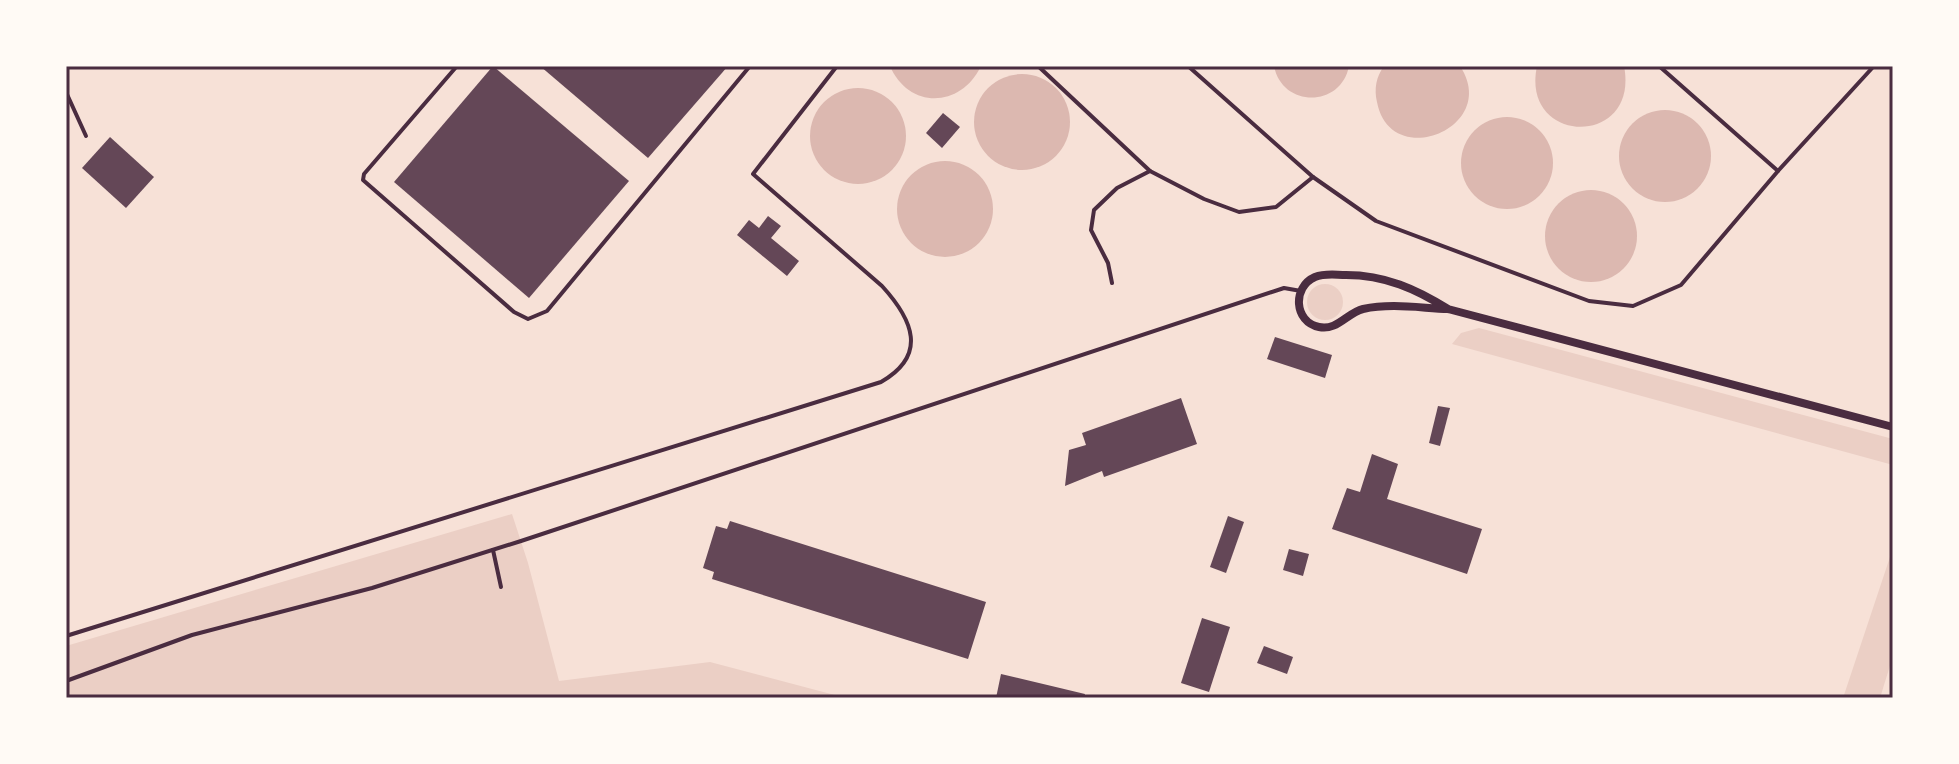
<svg xmlns="http://www.w3.org/2000/svg" width="1959" height="764" viewBox="0 0 1959 764" font-family="'Exo 2',sans-serif">
<style>
.green{fill:#ebcfc5}
.water{fill:#dcb8b0}
.building{fill:#644757}
.lines{fill:none;stroke-linecap:round;stroke-linejoin:round}
.service{stroke:#4a2c40;stroke-width:4}
.minor{stroke:#4a2c40;stroke-width:8}
.neatline{fill:none;stroke:#4a2c40;stroke-width:3}
</style>
<rect width="100%" height="100%" fill="#f7e1d7"/>
<g class="green">
<circle cx="1325" cy="302" r="18"/>
<path d="M 1479,328 L 1893,439 L 1893,465 L 1452,344 L 1461,333 Z"/>
<path d="M 512,514 L 528,563 L 559,681 L 710,662 L 846,698 L 66,698 L 66,646 Z"/>
<path d="M 1893,548 L 1893,656 L 1880,698 L 1843,698 Z"/>
</g>
<g class="water">
<path d="M 890,66 L 981,66 C 961,108 909,110 890,66 Z"/>
<path d="M 1274,66 L 1349,66 C 1341,108 1282,108 1274,66 Z"/>
<path d="M 1384,66 L 1460,66 C 1501,128 1390,172 1377,102 C 1374,89 1376,77 1384,66 Z"/>
<path d="M 1537,66 L 1624,66 C 1640,148 1520,146 1537,66 Z"/>
<circle cx="1022" cy="122" r="48"/>
<circle cx="858" cy="136" r="48"/>
<circle cx="1665" cy="156" r="46"/>
<circle cx="1507" cy="163" r="46"/>
<circle cx="945" cy="209" r="48"/>
<circle cx="1591" cy="236" r="46"/>
</g>
<g class="building">
<path d="M 493,66 L 629,181 L 529,298 L 394,182 Z"/>
<path d="M 540,66 L 728,66 L 648,158 Z"/>
<path d="M 943,113 L 960,127 L 942,148 L 926,133 Z"/>
<path d="M 110,137 L 154,177 L 126,208 L 82,168 Z"/>
<path d="M 768,216 L 781,226 L 771,238 L 799,261 L 787,276 L 737,235 L 749,220 L 759,228 Z"/>
<path d="M 1275,337 L 1332,355 L 1325,378 L 1267,359 Z"/>
<path d="M 1181,398 L 1197,444 L 1104,477 L 1102,471 L 1065,486 L 1069,450 L 1086,445 L 1082,433 Z"/>
<path d="M 1438,406 L 1450,408 L 1440,446 L 1429,443 Z"/>
<path d="M 1372,454 L 1398,464 L 1387,499 L 1482,529 L 1467,574 L 1332,529 L 1347,488 L 1360,492 Z"/>
<path d="M 1228,516 L 1244,522 L 1226,573 L 1210,567 Z"/>
<path d="M 730,521 L 986,602 L 968,659 L 712,579 L 714,572 L 703,568 L 716,526 L 727,529 Z"/>
<path d="M 1289,549 L 1309,554 L 1303,576 L 1283,570 Z"/>
<path d="M 1202,618 L 1230,627 L 1209,692 L 1181,683 Z"/>
<path d="M 1264,646 L 1293,657 L 1287,674 L 1257,663 Z"/>
<path d="M 1001,674 L 1085,694 L 1084,698 L 996,698 Z"/>
</g>
<g class="lines">
<g class="service">
<path d="M 457,66 L 364,174 L 363,180 L 514,312 L 528,319 L 547,311 L 750,66"/>
<path d="M 1038,66 L 1150,171 L 1204,199 L 1239,212 L 1276,207 L 1313,177"/>
<path d="M 1188,66 L 1313,177 L 1376,221 L 1589,301 L 1633,306 L 1681,285 L 1778,171 L 1874,66"/>
<path d="M 1659,66 L 1778,171"/>
<path d="M 66,92 L 86,136"/>
<path d="M 1112,283 L 1108,263 L 1091,230 L 1094,210 L 1117,188 L 1150,171"/>
<path d="M 493,550 L 501,587"/>
<path d="M 66,636 L 881,382 C 928,355 913,320 882,286 L 753,174 L 837,66"/>
<path d="M 66,681 L 192,635 L 372,588 L 521,541 L 1284,288 L 1301,291"/>
</g>
<path class="minor" d="M 1448,309 C 1416,289 1385,275 1346,275 C 1335,275 1325,273 1315,277 C 1292,287 1294,322 1319,327 C 1337,331 1347,313 1363,309 C 1391,303 1420,308 1448,309 L 1893,427"/>
</g>
<rect width="1959" height="764" fill="none" stroke="#fffaf5" stroke-width="136"/>
<rect x="68" y="68" width="1823" height="628" class="neatline"/>
</svg>
